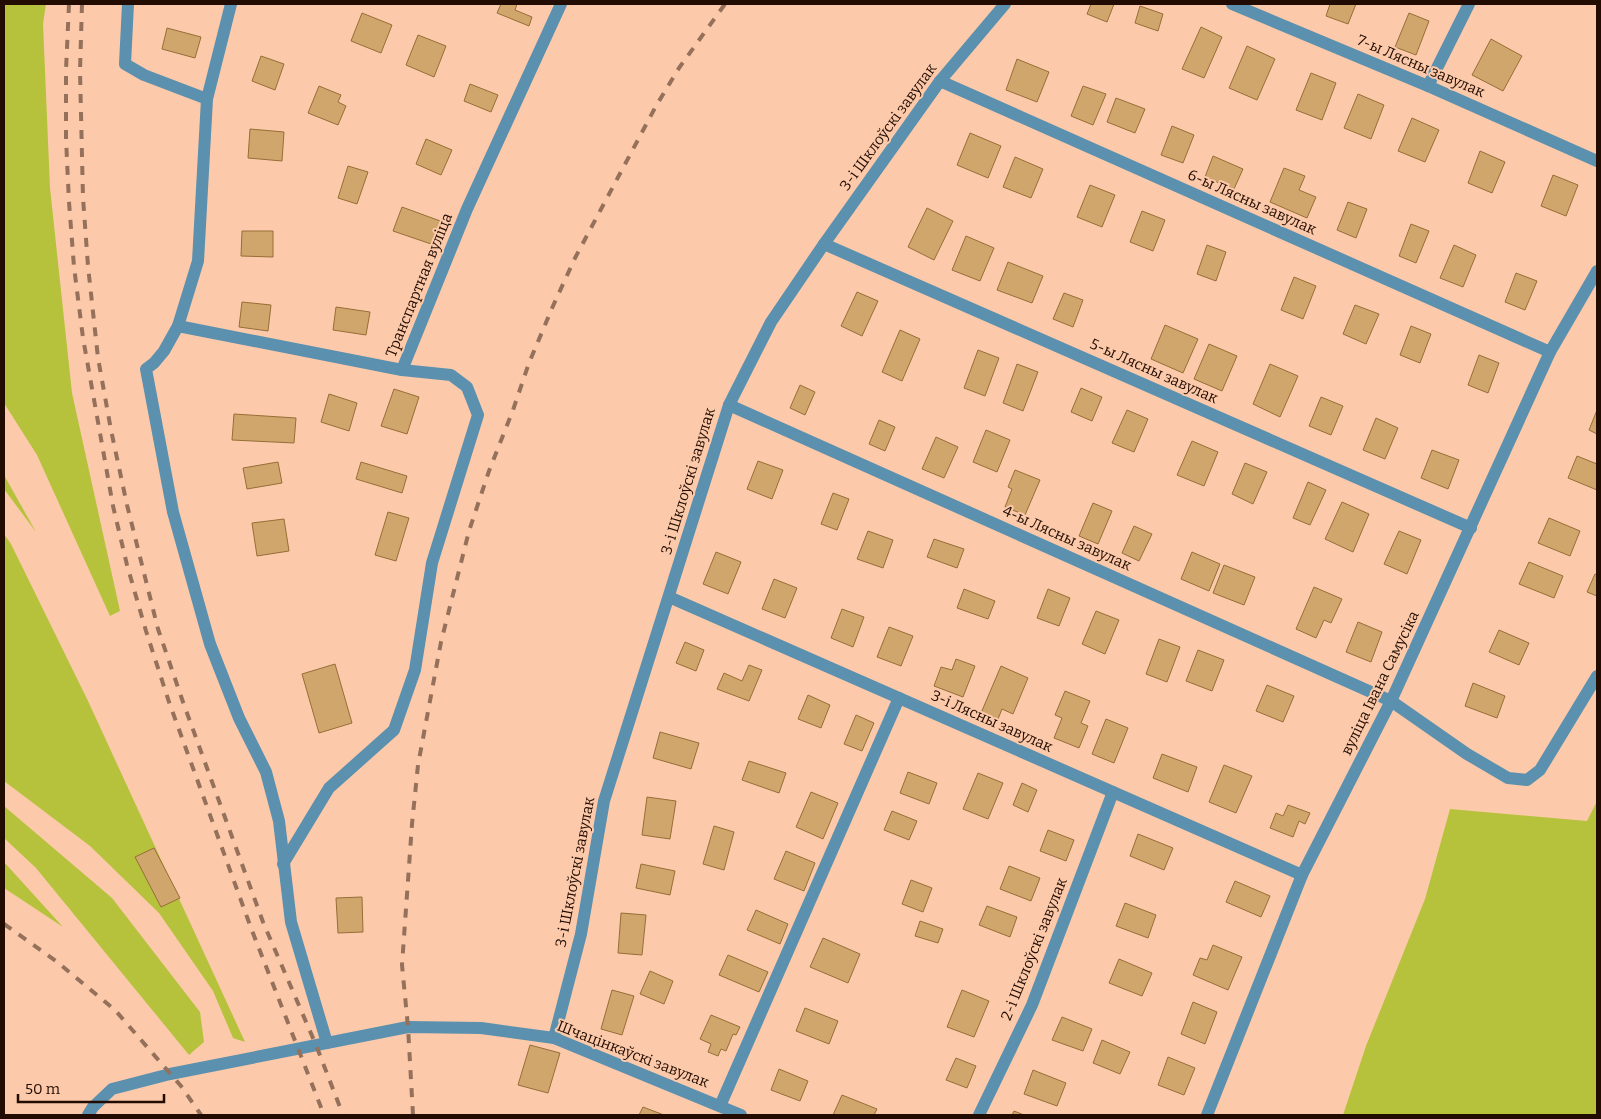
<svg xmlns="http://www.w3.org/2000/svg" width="1601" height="1119" viewBox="0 0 1601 1119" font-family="Bitter,serif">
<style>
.green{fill:#b6c23c}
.building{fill:#d0a66d;stroke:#966e36}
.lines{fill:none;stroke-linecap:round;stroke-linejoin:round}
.street{stroke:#5b90ae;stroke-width:12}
.rail{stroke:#95705a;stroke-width:4;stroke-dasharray:9 9;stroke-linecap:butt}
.labels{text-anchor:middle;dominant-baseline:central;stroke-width:4;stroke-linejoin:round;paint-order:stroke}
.street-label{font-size:15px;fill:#220c01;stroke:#fccaaa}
</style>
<rect width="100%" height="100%" fill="#fccaaa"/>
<g class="green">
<path d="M 4,4 L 46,4 L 43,24 L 50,188 L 72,393 L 120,611 L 110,616 L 37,455 L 4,403 Z"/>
<path d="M 4,475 L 36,532 L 4,489 Z"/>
<path d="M 4,534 L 11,544 L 88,701 L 245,1042 L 233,1038 L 213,991 L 159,913 L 90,846 L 4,781 Z"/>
<path d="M 1597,801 L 1597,1115 L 1343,1115 L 1366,1046 L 1425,899 L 1450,809 L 1587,821 Z"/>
<path d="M 4,806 L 112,898 L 200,1012 L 204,1042 L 189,1055 L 36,868 L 4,838 Z"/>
<path d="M 4,862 L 63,927 L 4,888 Z"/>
</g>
<g class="building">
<path d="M 501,4 L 517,4 L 515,10 L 532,17 L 529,26 L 497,13 Z"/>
<path d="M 1091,4 L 1114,4 L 1107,22 L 1087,14 Z"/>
<path d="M 1330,4 L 1356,4 L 1348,24 L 1326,16 Z"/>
<path d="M 1140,6 L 1163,14 L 1158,31 L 1135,23 Z"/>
<path d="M 362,13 L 392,25 L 381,53 L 351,41 Z"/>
<path d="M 1409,13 L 1429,21 L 1416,55 L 1395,47 Z"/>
<path d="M 1201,27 L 1222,37 L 1204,78 L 1182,69 Z"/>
<path d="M 167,28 L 201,37 L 195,58 L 162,49 Z"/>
<path d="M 418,35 L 446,46 L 434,77 L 406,65 Z"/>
<path d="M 1491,39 L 1522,56 L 1503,91 L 1472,75 Z"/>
<path d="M 1247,46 L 1275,59 L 1257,100 L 1229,88 Z"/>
<path d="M 261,56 L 284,64 L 275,90 L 252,81 Z"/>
<path d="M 1017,59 L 1049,72 L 1037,102 L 1006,90 Z"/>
<path d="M 1311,73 L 1336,83 L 1322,120 L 1296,110 Z"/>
<path d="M 470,84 L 498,95 L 491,112 L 464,101 Z"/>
<path d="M 319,86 L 341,95 L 338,102 L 346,106 L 338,125 L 308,113 Z"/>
<path d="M 1083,86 L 1106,94 L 1093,125 L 1071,116 Z"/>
<path d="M 1358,94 L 1384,105 L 1371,139 L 1344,128 Z"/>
<path d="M 1116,98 L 1145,109 L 1135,133 L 1107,122 Z"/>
<path d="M 1412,118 L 1439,130 L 1425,162 L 1398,151 Z"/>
<path d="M 1172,126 L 1194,135 L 1183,163 L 1161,155 Z"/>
<path d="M 250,129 L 284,132 L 282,161 L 248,158 Z"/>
<path d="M 970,133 L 1001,146 L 988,178 L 957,165 Z"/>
<path d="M 426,139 L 452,150 L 441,175 L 416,164 Z"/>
<path d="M 1480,151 L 1505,162 L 1492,193 L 1468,183 Z"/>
<path d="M 1213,156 L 1243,169 L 1234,189 L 1205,177 Z"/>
<path d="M 1015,157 L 1043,169 L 1031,198 L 1003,187 Z"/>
<path d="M 348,166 L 368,172 L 357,204 L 338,198 Z"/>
<path d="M 1284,168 L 1305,176 L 1299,190 L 1316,197 L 1307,218 L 1270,202 Z"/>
<path d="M 1553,175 L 1578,185 L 1566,216 L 1541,206 Z"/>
<path d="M 1090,185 L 1115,195 L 1102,227 L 1077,217 Z"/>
<path d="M 1348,202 L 1367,209 L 1356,238 L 1337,230 Z"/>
<path d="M 402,207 L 443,222 L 434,245 L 393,231 Z"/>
<path d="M 927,208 L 953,221 L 934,260 L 908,247 Z"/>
<path d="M 1142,211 L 1165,220 L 1153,251 L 1130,242 Z"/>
<path d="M 1411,224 L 1429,231 L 1416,263 L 1399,256 Z"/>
<path d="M 242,231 L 273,231 L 273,257 L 241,256 Z"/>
<path d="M 966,236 L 994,248 L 980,281 L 952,270 Z"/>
<path d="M 1207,245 L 1226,252 L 1216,281 L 1197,274 Z"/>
<path d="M 1454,245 L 1476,255 L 1463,287 L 1440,278 Z"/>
<path d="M 1008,262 L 1043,276 L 1032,303 L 997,290 Z"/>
<path d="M 1516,273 L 1537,281 L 1525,310 L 1505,302 Z"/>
<path d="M 1294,277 L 1316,286 L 1303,319 L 1281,310 Z"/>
<path d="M 857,292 L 878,301 L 862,336 L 841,326 Z"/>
<path d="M 1064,293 L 1083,300 L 1073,327 L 1053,319 Z"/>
<path d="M 242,302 L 271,305 L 268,331 L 239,327 Z"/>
<path d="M 1355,305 L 1379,314 L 1366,344 L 1343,334 Z"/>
<path d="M 336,307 L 370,312 L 366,335 L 333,330 Z"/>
<path d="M 1165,325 L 1198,339 L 1183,373 L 1151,359 Z"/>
<path d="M 1411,326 L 1431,334 L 1420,363 L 1400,355 Z"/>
<path d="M 900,330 L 920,339 L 902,381 L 882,372 Z"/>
<path d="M 1209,344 L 1237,356 L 1222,391 L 1194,379 Z"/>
<path d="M 978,350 L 999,358 L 985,396 L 964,388 Z"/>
<path d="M 1479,355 L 1499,363 L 1488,393 L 1468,385 Z"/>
<path d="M 1017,364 L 1038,372 L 1023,411 L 1003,403 Z"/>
<path d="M 1270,364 L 1298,376 L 1280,417 L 1253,404 Z"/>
<path d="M 800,385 L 815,392 L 805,415 L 790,408 Z"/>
<path d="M 1081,388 L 1102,397 L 1092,421 L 1071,412 Z"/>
<path d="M 394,389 L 419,397 L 407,434 L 381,426 Z"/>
<path d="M 329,394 L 357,403 L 349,431 L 321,422 Z"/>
<path d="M 1321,397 L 1343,406 L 1331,435 L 1309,426 Z"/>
<path d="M 1127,410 L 1148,419 L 1134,452 L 1112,443 Z"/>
<path d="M 1597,410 L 1597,434 L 1589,430 Z"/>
<path d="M 234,414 L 296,418 L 294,443 L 232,440 Z"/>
<path d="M 1376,418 L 1398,428 L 1385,459 L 1363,450 Z"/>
<path d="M 879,420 L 895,427 L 885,451 L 869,444 Z"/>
<path d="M 986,430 L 1010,440 L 997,472 L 973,462 Z"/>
<path d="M 936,437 L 958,447 L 944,478 L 922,469 Z"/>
<path d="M 1192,441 L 1218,452 L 1204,486 L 1177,475 Z"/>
<path d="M 1432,450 L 1459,460 L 1448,489 L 1421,478 Z"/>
<path d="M 1577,456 L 1597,464 L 1597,490 L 1568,478 Z"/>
<path d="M 758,461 L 783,470 L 772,499 L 747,489 Z"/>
<path d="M 278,462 L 282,483 L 247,489 L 243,468 Z"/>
<path d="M 361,462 L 407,476 L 402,493 L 356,479 Z"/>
<path d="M 1245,463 L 1267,472 L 1253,504 L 1232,494 Z"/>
<path d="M 1015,470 L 1040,480 L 1025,515 L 1005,507 L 1012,489 L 1008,487 Z"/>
<path d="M 1308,482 L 1326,490 L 1310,525 L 1293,518 Z"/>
<path d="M 833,493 L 849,499 L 837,530 L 821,524 Z"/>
<path d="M 1342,502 L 1369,514 L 1353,552 L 1325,539 Z"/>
<path d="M 1093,503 L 1112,511 L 1098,544 L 1079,536 Z"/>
<path d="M 388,512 L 409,518 L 396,561 L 375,555 Z"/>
<path d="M 1549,518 L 1580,531 L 1570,556 L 1538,543 Z"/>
<path d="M 284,519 L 289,551 L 257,556 L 252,523 Z"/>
<path d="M 1134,526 L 1152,534 L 1139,561 L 1122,553 Z"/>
<path d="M 868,531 L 893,540 L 883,568 L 857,559 Z"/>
<path d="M 1399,531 L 1421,540 L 1407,574 L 1384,564 Z"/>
<path d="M 934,539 L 964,549 L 957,568 L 927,557 Z"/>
<path d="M 716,552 L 741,562 L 728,594 L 703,584 Z"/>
<path d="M 1192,552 L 1220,564 L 1209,591 L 1181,579 Z"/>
<path d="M 1529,562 L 1563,576 L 1554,598 L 1519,584 Z"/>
<path d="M 1224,565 L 1255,577 L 1244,605 L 1213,593 Z"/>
<path d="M 1595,574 L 1597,575 L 1597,596 L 1587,592 Z"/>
<path d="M 774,579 L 797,588 L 785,618 L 762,609 Z"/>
<path d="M 1314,587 L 1342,599 L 1331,623 L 1324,620 L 1316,638 L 1296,629 Z"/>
<path d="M 964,589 L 995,601 L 988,619 L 957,608 Z"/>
<path d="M 1048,589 L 1070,598 L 1059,626 L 1037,618 Z"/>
<path d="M 842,609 L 864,617 L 853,647 L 831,638 Z"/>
<path d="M 1096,611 L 1119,620 L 1105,654 L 1082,644 Z"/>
<path d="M 1358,622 L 1382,632 L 1371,662 L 1346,652 Z"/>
<path d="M 889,627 L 913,636 L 901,666 L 877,657 Z"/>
<path d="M 1499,630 L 1529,643 L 1519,665 L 1489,652 Z"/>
<path d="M 1159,639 L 1180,647 L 1167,682 L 1146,674 Z"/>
<path d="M 685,642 L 704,650 L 696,671 L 676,663 Z"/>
<path d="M 1198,650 L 1224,660 L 1212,691 L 1186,681 Z"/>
<path d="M 956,659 L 975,666 L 963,697 L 934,686 L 941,667 L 952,670 Z"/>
<path d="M 335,664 L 352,723 L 319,733 L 302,674 Z"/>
<path d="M 749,665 L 762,670 L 749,701 L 717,689 L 724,673 L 742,681 Z"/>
<path d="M 1001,666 L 1028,678 L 1013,714 L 1002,709 L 998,719 L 981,713 Z"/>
<path d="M 1473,683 L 1505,696 L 1497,718 L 1465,706 Z"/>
<path d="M 1267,685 L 1294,696 L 1283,722 L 1256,711 Z"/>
<path d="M 1065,691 L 1090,701 L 1081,723 L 1088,726 L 1079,748 L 1054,738 L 1062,718 L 1055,715 Z"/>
<path d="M 808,695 L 830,705 L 821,728 L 798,719 Z"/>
<path d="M 856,715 L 874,723 L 862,751 L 844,744 Z"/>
<path d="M 1106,719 L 1128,728 L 1114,763 L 1092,754 Z"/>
<path d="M 660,732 L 699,743 L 691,769 L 653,758 Z"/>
<path d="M 1162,754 L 1197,767 L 1188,792 L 1153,778 Z"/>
<path d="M 749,761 L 786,773 L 779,793 L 742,780 Z"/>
<path d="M 1224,765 L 1252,776 L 1236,813 L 1209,802 Z"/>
<path d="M 908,772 L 937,783 L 929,804 L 900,793 Z"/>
<path d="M 978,773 L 1003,783 L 988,819 L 963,809 Z"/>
<path d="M 1022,783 L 1037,790 L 1028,812 L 1013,805 Z"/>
<path d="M 811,792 L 838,803 L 823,839 L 796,827 Z"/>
<path d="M 647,797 L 676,801 L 670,839 L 642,835 Z"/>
<path d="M 1288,805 L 1310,813 L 1305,824 L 1299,821 L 1293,837 L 1270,828 L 1276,813 L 1283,816 Z"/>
<path d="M 892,811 L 917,821 L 909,840 L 884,830 Z"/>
<path d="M 714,826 L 734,832 L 724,870 L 703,864 Z"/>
<path d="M 1048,830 L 1074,840 L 1066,861 L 1040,851 Z"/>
<path d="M 1138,834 L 1173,848 L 1164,870 L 1130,856 Z"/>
<path d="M 154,848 L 180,898 L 161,907 L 135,857 Z"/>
<path d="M 786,851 L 815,863 L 804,891 L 774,879 Z"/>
<path d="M 641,864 L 675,871 L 670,895 L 636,888 Z"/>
<path d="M 1009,866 L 1040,878 L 1031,901 L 1000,889 Z"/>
<path d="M 911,880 L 932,888 L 923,912 L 902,904 Z"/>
<path d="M 1235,881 L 1270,896 L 1261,917 L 1226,902 Z"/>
<path d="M 362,897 L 363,932 L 338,933 L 336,898 Z"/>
<path d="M 1125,903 L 1156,915 L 1148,938 L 1116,926 Z"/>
<path d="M 987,906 L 1017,917 L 1010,937 L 979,925 Z"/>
<path d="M 756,910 L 788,924 L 780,944 L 747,930 Z"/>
<path d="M 621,913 L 646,915 L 642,955 L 618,953 Z"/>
<path d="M 920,921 L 943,929 L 938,943 L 915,936 Z"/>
<path d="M 823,938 L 860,954 L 848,983 L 810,967 Z"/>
<path d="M 1213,945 L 1242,957 L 1228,990 L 1193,975 L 1200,958 L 1207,960 Z"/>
<path d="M 728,955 L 768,972 L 759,992 L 719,975 Z"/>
<path d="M 1119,959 L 1152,973 L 1142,996 L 1109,983 Z"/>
<path d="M 650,971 L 673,981 L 664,1004 L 640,994 Z"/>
<path d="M 612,990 L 634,996 L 622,1035 L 601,1029 Z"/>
<path d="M 962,990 L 989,1001 L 974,1037 L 947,1027 Z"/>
<path d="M 1193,1002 L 1217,1012 L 1205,1044 L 1181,1034 Z"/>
<path d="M 805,1008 L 838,1021 L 829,1044 L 796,1031 Z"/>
<path d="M 711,1015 L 740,1027 L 736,1035 L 733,1034 L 726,1051 L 721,1049 L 718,1056 L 708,1052 L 711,1044 L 700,1039 Z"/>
<path d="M 1062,1017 L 1092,1029 L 1083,1051 L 1052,1040 Z"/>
<path d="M 1102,1040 L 1130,1052 L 1120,1074 L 1093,1063 Z"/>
<path d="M 530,1045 L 560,1053 L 548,1093 L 518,1085 Z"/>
<path d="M 1168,1057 L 1195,1068 L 1184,1095 L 1158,1085 Z"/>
<path d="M 956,1058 L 976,1066 L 967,1088 L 946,1080 Z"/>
<path d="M 779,1069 L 808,1081 L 800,1101 L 771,1090 Z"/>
<path d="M 1033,1070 L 1066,1083 L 1057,1106 L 1024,1094 Z"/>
<path d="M 842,1095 L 877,1109 L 874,1115 L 833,1115 Z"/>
<path d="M 643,1107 L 664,1115 L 639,1115 Z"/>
<path d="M 1014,1111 L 1024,1115 L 1012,1115 Z"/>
</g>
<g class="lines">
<g class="street">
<path d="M 128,4 L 125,64 L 144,75 L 207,99"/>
<path d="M 231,4 L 207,99 L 198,261 L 178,326 L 164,351 L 154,363 L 146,369 L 173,512 L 210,644 L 239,718 L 266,772 L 279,821 L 291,922 L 327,1043"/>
<path d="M 1232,4 L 1428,86 L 1597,161"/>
<path d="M 940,81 L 1550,352"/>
<path d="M 1428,86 L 1469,4"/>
<path d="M 824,244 L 1471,528"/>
<path d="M 178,326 L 402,370 L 467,209 L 561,4"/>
<path d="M 729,405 L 1391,701 L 1467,754 L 1508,778 L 1527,780 L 1540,770 L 1597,676"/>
<path d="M 669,597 L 1302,875"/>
<path d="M 283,864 L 329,788 L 394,730 L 415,670 L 432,563 L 478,415 L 467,387 L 451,375 L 402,370"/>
<path d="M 554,1038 L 581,934 L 604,801 L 729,405 L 771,322 L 824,244 L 940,81 L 1005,4"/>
<path d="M 720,1106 L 899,698"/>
<path d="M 88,1115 L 93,1107 L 112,1089 L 170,1074 L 408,1027 L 481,1028 L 554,1038 L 741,1115"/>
<path d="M 979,1115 L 1032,1005 L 1113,792"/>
<path d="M 1207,1115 L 1302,875 L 1391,701 L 1550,352 L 1597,271"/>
</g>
<g class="rail">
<path d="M 69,4 L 66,70 L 66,139 L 69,202 L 74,267 L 83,338 L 113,506 L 127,565 L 146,631 L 169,702 L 251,928 L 324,1115"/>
<path d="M 82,4 L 80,71 L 83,198 L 88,266 L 98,358 L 111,430 L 127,505 L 158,629 L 183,702 L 263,922 L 316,1045 L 343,1115"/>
<path d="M 4,924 L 56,961 L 115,1010 L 181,1086 L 201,1115"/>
<path d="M 413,1115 L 408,1027 L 402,965 L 412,824 L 418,765 L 441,642 L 469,531 L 489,471 L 513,410 L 529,363 L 553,306 L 575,258 L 656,106 L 679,68 L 725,4"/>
</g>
</g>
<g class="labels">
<g class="street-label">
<text transform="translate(1421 66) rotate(23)">7-ы Лясны завулак</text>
<text transform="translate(888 127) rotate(-54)">3-і Шклоўскі завулак</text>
<text transform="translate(1252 202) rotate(24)">6-ы Лясны завулак</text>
<text transform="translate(419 285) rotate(-68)">Транспартная вуліца</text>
<text transform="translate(1154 371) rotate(24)">5-ы Лясны завулак</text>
<text transform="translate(688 481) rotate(-73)">3-і Шклоўскі завулак</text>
<text transform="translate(1067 538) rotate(24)">4-ы Лясны завулак</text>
<text transform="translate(1380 683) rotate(-64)">вуліца Івана Самусіка</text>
<text transform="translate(992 721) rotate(24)">3-і Лясны завулак</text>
<text transform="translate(575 872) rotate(-79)">3-і Шклоўскі завулак</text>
<text transform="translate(1034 949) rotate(-68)">2-і Шклоўскі завулак</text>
<text transform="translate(633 1054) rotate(21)">Шчацінкаўскі завулак</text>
</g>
</g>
<rect width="1601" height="1119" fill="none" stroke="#220c01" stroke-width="10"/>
<path d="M18 1094v8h146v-8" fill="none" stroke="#220c01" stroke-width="2.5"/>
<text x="25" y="1094" font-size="15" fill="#220c01" stroke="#fccaaa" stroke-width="4" paint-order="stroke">50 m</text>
</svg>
